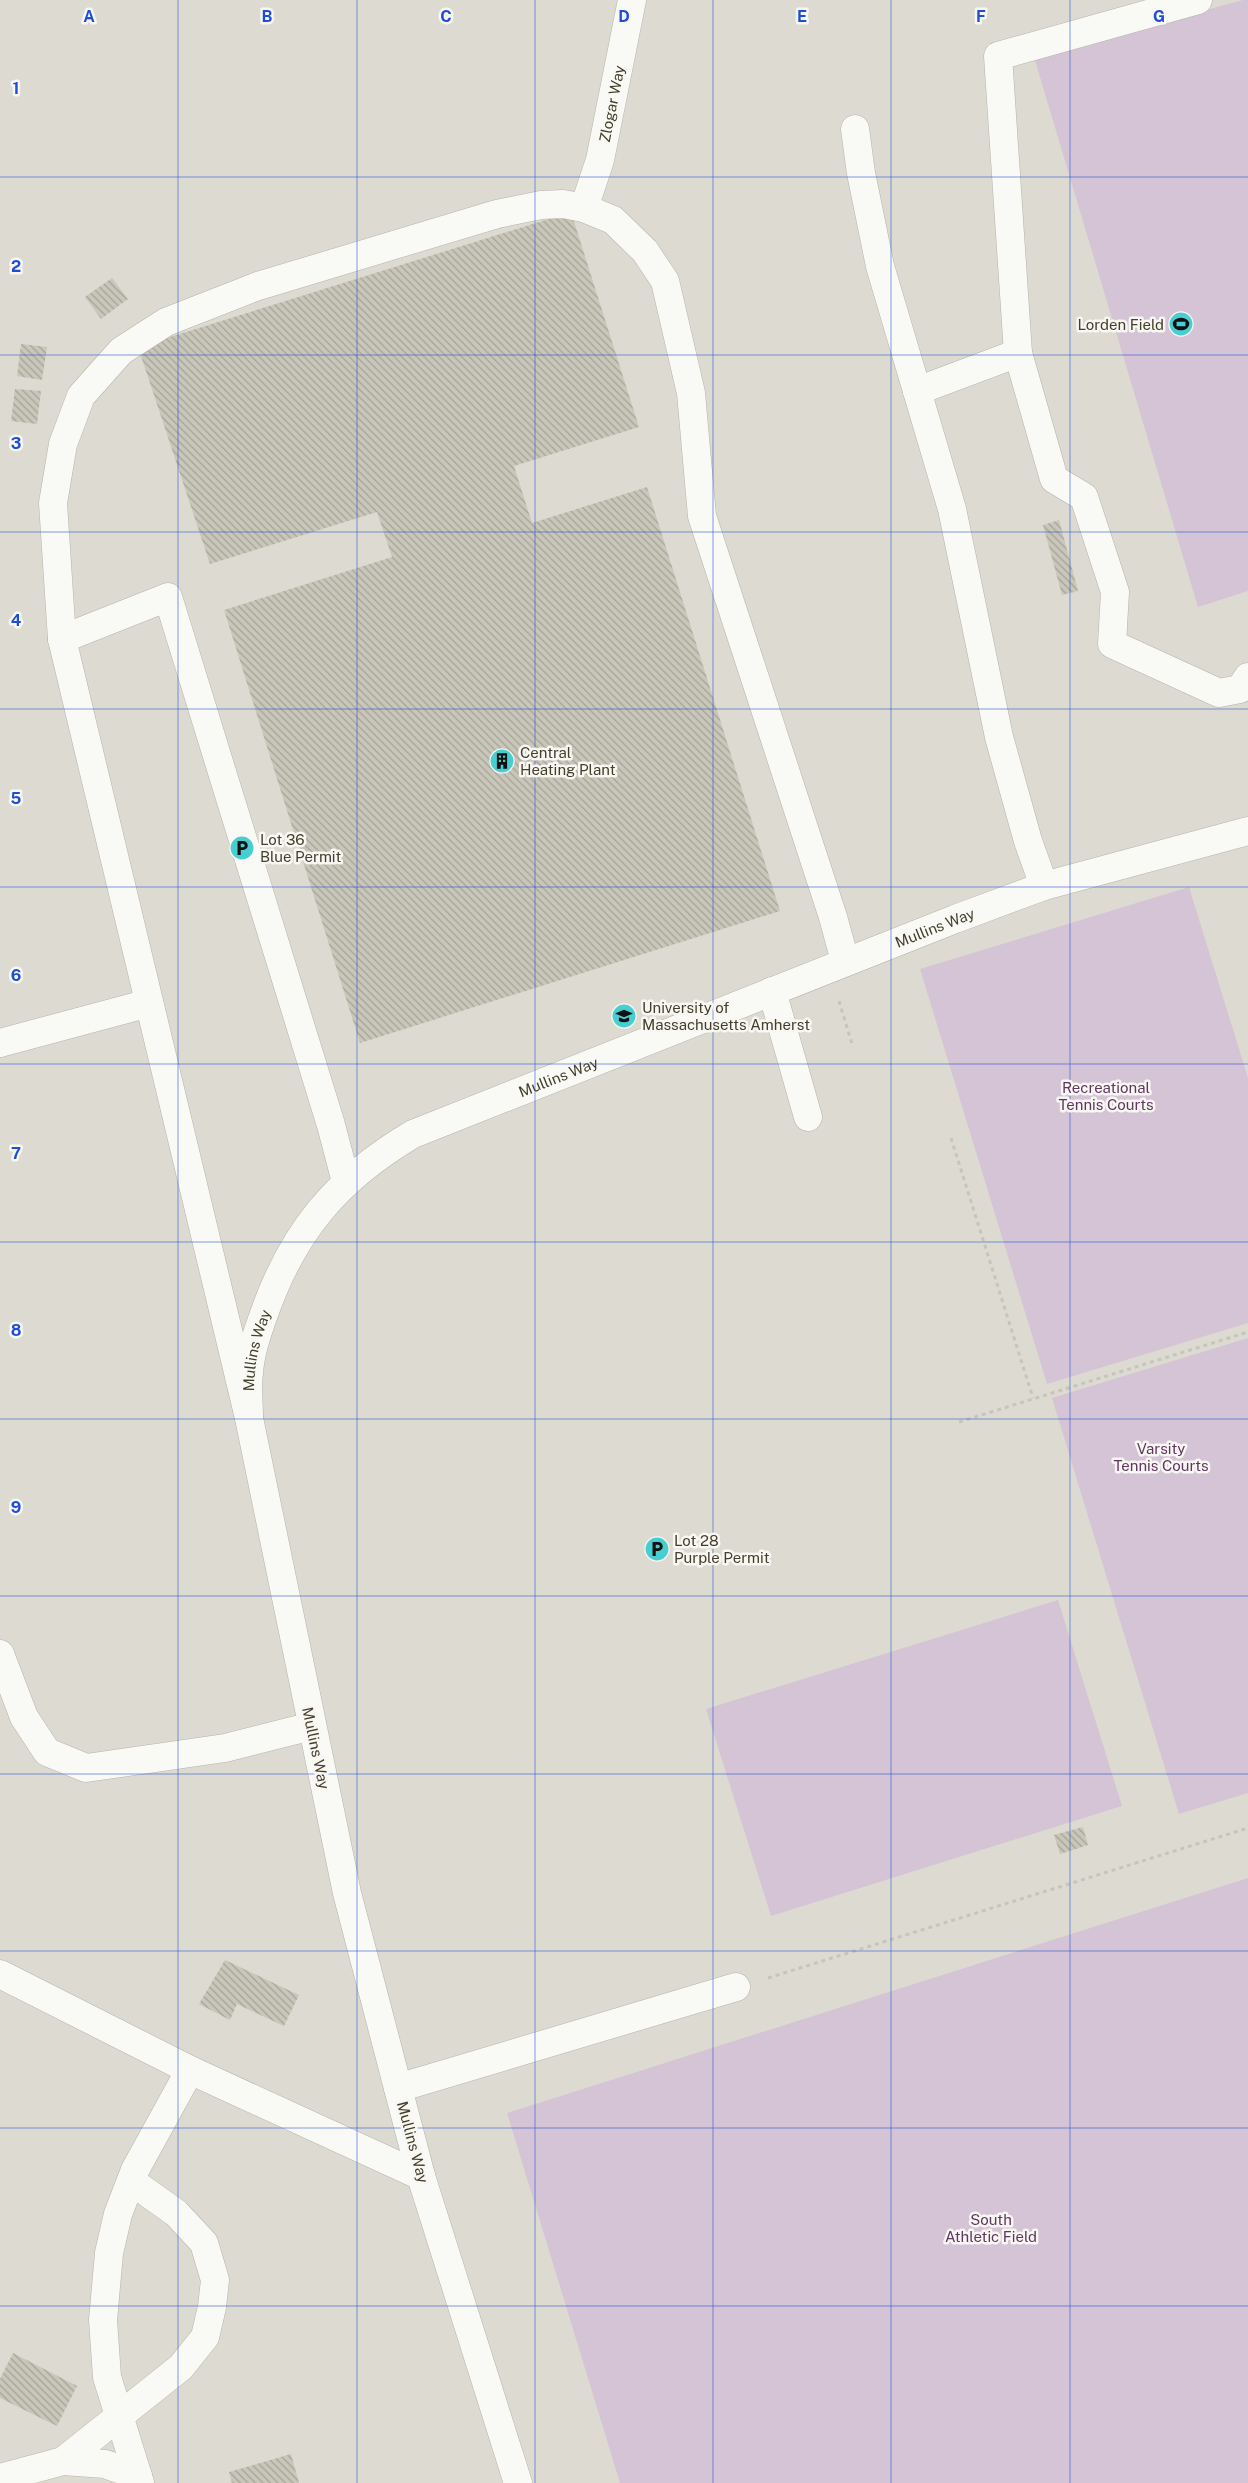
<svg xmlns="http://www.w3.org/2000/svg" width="1248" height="2483" viewBox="0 0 1248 2483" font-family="'Public Sans',sans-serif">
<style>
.built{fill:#dddbd1}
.park{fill:#d4c4d5}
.building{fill:url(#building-back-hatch)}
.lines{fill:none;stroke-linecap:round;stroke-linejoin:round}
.minor-casing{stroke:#b6b3a8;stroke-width:29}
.path{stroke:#c6c5bd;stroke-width:3;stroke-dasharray:4 4;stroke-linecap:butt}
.minor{stroke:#f9f9f6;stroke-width:28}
.grid{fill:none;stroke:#1d4ed8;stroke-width:1;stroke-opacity:0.55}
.labels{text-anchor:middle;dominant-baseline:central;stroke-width:5;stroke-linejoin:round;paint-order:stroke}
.street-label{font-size:15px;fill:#443f2a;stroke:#f8f7f3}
.poi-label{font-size:15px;fill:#443f2a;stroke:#f8f7f3;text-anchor:start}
.park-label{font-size:15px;fill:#603760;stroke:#f8f7f3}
.grid-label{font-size:16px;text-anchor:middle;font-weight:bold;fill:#1d4ed8;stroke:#f8f7f3;stroke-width:5;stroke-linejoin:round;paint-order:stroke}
</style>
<defs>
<pattern id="building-back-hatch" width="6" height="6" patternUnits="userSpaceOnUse" patternTransform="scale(1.25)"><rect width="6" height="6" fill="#c9c6ba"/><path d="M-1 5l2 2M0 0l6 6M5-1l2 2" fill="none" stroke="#a5a297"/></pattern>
</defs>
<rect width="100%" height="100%" fill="#ebeae3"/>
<rect class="built" x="0" y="0" width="1248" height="2483"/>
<g class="park">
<path d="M 1243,0 L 1248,0 L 1248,591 L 1198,607 L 1034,57 Z"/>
<path d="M 1189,887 L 1248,1078 L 1248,1323 L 1047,1384 L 920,969 Z"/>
<path d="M 1248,1338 L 1248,1793 L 1179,1814 L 1052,1398 Z"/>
<path d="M 1058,1600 L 1122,1806 L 771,1916 L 706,1709 Z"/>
<path d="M 1248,1878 L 1248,2483 L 620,2483 L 507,2113 Z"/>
</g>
<g class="building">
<path d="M 571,212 L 639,427 L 514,466 L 532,523 L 647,487 L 780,911 L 360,1043 L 224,610 L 392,557 L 377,512 L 210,564 L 138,347 Z"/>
<path d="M 112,278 L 128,299 L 101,319 L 85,297 Z"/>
<path d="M 21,344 L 47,347 L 42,380 L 17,376 Z"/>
<path d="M 15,389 L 41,391 L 37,424 L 11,421 Z"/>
<path d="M 1059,520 L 1078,591 L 1062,595 L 1043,525 Z"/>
<path d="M 1083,1827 L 1088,1845 L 1060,1854 L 1054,1835 Z"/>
<path d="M 225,1960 L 299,1995 L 284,2026 L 237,2004 L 230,2020 L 199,2004 Z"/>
<path d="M 13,2353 L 77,2386 L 57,2426 L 0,2398 L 0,2379 Z"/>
<path d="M 291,2454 L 299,2483 L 232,2483 L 229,2472 Z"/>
</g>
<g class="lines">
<defs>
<g id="minor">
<path d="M 1198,0 L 998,56 L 1018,353 L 1054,479 L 1084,497 L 1115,592 L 1112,644 L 1219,693 L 1240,689 L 1248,677"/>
<path d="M 855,129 L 861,173 L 880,266 L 952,509 L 999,737 L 1028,841 L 1044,886"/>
<path id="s1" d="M 584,208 L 600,160 L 632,0"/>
<path d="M 917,391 L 1018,353"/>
<path d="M 62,639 L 168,597 L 331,1125 L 346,1182"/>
<path d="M 772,991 L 808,1117"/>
<path d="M 0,1043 L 149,1003"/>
<path d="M 249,1418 L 62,639 L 53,503 L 63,444 L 81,396 L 121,351 L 166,322 L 258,286 L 497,214 L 541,205 L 563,204 L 584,208 L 613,220 L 645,251 L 665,281 L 691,393 L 702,516 L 833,917 L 845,961"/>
<path d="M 0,1654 L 24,1717 L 47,1752 L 86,1768 L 225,1748 L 312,1726"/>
<path d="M 0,1974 L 190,2070 L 421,2176"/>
<path d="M 398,2088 L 736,1987"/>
<path d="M 63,2461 L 105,2464 L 138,2476"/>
<path d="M 0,2478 L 63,2461 L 181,2367 L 205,2337 L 212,2307 L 215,2280 L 204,2243 L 176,2213 L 131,2181"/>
<path d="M 140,2483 L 107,2377 L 103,2320 L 109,2253 L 118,2214 L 135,2170 L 190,2070"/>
<path id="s2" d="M 518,2483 L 421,2176 L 347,1893 L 249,1418 C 249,1403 247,1387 249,1373 C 250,1353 257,1333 264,1314 C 293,1231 337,1179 413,1134 L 955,919 L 1044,886 L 1248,831"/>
</g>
</defs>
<use href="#minor" class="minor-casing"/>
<g class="path">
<path d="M 839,1001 L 853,1047"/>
<path d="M 951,1138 L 1033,1398"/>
<path d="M 959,1422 L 1248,1332"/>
<path d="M 768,1978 L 1248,1828"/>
</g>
<use href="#minor" class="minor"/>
</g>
<path class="grid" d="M 178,0 L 178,2483M 357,0 L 357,2483M 535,0 L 535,2483M 713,0 L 713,2483M 891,0 L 891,2483M 1070,0 L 1070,2483M 0,177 L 1248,177M 0,355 L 1248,355M 0,532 L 1248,532M 0,709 L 1248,709M 0,887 L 1248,887M 0,1064 L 1248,1064M 0,1242 L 1248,1242M 0,1419 L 1248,1419M 0,1596 L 1248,1596M 0,1774 L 1248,1774M 0,1951 L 1248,1951M 0,2128 L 1248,2128M 0,2306 L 1248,2306"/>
<defs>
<symbol id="stadium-disc" viewBox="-11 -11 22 22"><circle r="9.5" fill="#48cdd1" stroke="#f8f7f3"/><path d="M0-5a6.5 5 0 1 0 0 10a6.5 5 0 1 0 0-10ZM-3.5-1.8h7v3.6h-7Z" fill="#111"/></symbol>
<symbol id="building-disc" viewBox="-11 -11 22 22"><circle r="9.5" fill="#48cdd1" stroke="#f8f7f3"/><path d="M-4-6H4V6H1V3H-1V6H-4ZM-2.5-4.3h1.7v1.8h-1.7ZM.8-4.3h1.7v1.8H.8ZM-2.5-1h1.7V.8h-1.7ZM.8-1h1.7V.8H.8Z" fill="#111"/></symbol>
<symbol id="parking-disc" viewBox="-11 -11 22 22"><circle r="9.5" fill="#48cdd1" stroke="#f8f7f3"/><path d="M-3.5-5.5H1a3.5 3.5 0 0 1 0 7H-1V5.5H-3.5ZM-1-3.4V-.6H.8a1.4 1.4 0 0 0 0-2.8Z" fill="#111"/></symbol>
<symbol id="university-disc" viewBox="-11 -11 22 22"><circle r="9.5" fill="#48cdd1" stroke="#f8f7f3"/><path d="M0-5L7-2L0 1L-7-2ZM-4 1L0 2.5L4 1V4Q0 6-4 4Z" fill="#111"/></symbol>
</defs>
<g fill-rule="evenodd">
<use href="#stadium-disc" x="1167" y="310" width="28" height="28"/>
<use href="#building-disc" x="488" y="747" width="28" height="28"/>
<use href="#parking-disc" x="228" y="834" width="28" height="28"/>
<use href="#university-disc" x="610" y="1002" width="28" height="28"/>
<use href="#parking-disc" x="643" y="1535" width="28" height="28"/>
</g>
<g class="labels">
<g class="street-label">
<text stroke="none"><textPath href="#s1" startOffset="108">Zlogar Way</textPath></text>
<text stroke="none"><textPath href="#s2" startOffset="2006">Mullins Way</textPath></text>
<text stroke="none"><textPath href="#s2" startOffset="1601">Mullins Way</textPath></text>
<text stroke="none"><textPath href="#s2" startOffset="1168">Mullins Way</textPath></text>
<text transform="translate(316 1748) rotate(78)">Mullins Way</text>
<text transform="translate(413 2142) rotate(75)">Mullins Way</text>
</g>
<g class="poi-label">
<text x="1164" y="324" text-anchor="end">Lorden Field</text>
<text x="520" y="752">Central<tspan x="520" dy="17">Heating Plant</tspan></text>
<text x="260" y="839">Lot 36<tspan x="260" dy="17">Blue Permit</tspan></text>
<text x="642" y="1007">University of<tspan x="642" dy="17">Massachusetts Amherst</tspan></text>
<text x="674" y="1540">Lot 28<tspan x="674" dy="17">Purple Permit</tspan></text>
</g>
<g class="park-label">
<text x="1106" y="1087">Recreational<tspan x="1106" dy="17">Tennis Courts</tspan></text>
<text x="1161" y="1448">Varsity<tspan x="1161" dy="17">Tennis Courts</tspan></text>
<text x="991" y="2219">South<tspan x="991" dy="17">Athletic Field</tspan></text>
</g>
</g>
<g class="grid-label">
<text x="89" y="22">A</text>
<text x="267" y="22">B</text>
<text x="446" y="22">C</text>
<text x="624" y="22">D</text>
<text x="802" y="22">E</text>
<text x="981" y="22">F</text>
<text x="1159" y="22">G</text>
<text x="16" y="94">1</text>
<text x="16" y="272">2</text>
<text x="16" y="449">3</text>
<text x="16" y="626">4</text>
<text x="16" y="804">5</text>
<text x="16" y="981">6</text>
<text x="16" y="1159">7</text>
<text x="16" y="1336">8</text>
<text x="16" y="1513">9</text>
</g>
</svg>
